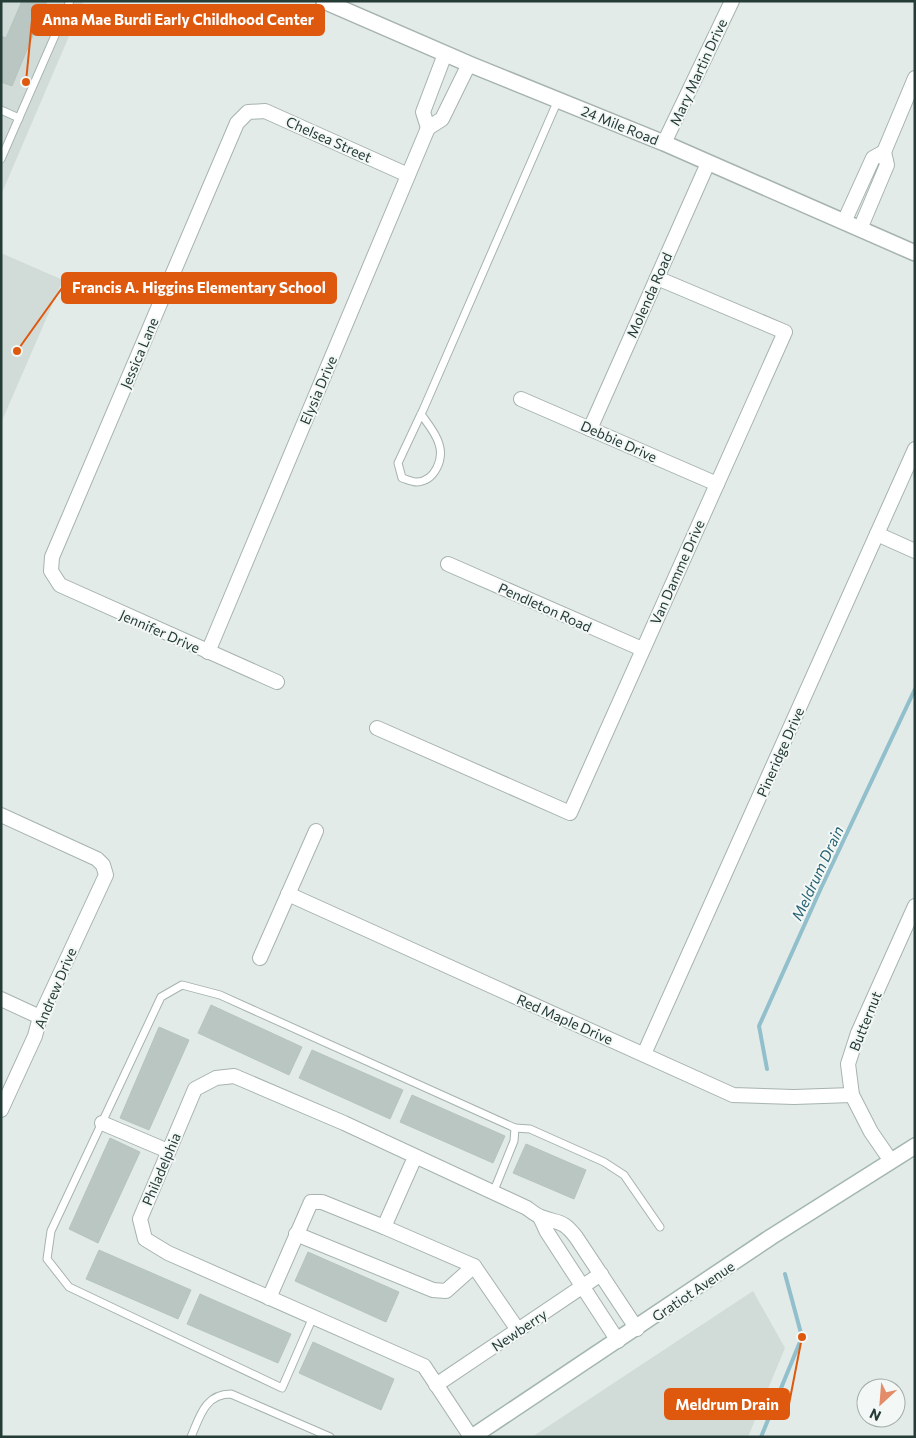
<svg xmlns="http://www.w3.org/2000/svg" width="916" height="1438" viewBox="0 0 916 1438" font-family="Commissioner,sans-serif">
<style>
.built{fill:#d1dbd7}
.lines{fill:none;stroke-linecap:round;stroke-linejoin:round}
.stream{stroke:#91bfcb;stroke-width:4}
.building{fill:#b9c6c1;stroke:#b6c4bf}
.service-casing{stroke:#a6b3af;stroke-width:9}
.minor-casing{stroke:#a6b3af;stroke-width:16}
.tertiary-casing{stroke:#a6b3af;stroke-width:18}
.secondary-casing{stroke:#a3b6b0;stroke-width:18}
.service{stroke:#fff;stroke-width:7}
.minor{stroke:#fff;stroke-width:14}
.tertiary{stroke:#fff;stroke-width:15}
.secondary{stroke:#fff;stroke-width:15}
.labels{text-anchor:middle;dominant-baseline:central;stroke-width:4;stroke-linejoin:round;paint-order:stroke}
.street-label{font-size:14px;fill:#253b36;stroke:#f3f8f6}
.water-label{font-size:15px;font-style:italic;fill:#256171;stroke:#f3f8f6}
.leader{fill:none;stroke:#de580e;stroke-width:2}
.callout-dot{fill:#de580e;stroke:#f3f8f6;stroke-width:2}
.callout{fill:#de580e;stroke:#de580e;stroke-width:2}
.callout-label{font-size:15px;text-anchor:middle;font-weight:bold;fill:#fff}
</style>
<rect width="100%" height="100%" fill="#e3ebe8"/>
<g class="built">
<path d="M 1,1 L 84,1 L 1,195 Z"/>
<path d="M 1,253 L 63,280 L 1,423 Z"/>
<path d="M 753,1291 L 785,1348 L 748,1437 L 532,1437 Z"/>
</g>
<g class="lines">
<g class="stream">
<path d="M 767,1069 L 759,1026 L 821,888 L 915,689"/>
<path d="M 761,1437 L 802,1337 L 785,1274"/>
</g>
</g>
<g class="building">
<path d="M 22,1 L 47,1 L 12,86 L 1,82 L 1,36 L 6,38 Z"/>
<path d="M 211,1005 L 302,1047 L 289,1075 L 198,1033 Z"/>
<path d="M 159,1027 L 189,1040 L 149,1130 L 120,1118 Z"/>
<path d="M 312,1050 L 403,1090 L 390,1119 L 299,1078 Z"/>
<path d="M 412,1095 L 505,1136 L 493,1163 L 400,1122 Z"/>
<path d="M 110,1138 L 140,1152 L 98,1243 L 69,1229 Z"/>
<path d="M 526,1144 L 586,1170 L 574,1199 L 513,1173 Z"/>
<path d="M 99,1250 L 191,1290 L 178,1319 L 86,1279 Z"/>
<path d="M 308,1252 L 399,1292 L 386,1322 L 295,1281 Z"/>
<path d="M 200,1294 L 291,1334 L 278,1363 L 187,1324 Z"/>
<path d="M 313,1342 L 394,1379 L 381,1410 L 299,1373 Z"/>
</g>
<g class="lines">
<defs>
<g id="service">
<path d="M 1,110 L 19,118"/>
<path d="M 1,159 L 70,1"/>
<path d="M 421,414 C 427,423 436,433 439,444 C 444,459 435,481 417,482 C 412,482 406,479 402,478 L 398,463 L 421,414 L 423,410 L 558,100"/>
<path d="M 515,1128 L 530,1129 L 604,1162 L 624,1175 L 660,1227"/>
<path d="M 313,1317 L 282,1388 L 69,1287 L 47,1259 L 51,1231 L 161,997 L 182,985 L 220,995 L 515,1128 L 514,1141 L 493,1193"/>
<path d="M 191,1437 C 200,1416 205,1394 231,1394 L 330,1437"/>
</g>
<g id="minor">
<path d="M 428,128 L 423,112 L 445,54"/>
<path d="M 664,143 L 732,1"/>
<path d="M 884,152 L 915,78"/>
<path d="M 844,222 L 873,158 L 884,152 L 887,165 L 860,229"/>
<path d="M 521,399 L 717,484"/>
<path d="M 590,429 L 708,163"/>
<path d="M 877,534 L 915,551"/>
<path d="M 448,564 L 642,649"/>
<path d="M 208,652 L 428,128 L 442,119 L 469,64"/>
<path d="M 277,682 L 60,585 L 51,571 L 52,557 L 237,123 L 248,112 L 265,111 L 408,175"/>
<path d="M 377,728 L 570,813 L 785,332 L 657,278"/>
<path d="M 1,815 L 97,859 L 103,865 L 106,875 L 40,1017 L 35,1036 L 1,1110"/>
<path d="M 288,894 L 733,1095 L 794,1097 L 852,1095"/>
<path d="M 260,958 L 316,831"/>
<path d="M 1,999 L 40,1017"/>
<path d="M 644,1054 L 915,449"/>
<path d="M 102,1123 L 168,1151"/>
<path d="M 891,1161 L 871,1132 L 852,1095 L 848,1064 L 858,1033 L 915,906"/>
<path d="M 540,1217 L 547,1232 L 618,1341"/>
<path d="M 384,1227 L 474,1266 L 518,1330"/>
<path d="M 296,1234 L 433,1290 L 446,1291 L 474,1266"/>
<path d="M 269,1298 L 311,1202 L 322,1202 L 384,1227 L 415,1157"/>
<path d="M 436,1385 L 601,1274"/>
<path d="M 471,1437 L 424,1366 L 168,1253 L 145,1239 L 140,1219 L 195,1089 L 216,1078 L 234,1076 L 344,1123 L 527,1208 C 531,1211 536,1215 541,1217 C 559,1224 562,1219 576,1237 L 637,1329"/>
</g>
<path id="tertiary" d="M 324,1 L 469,64 L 664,143 L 915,253"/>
<path id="secondary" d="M 472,1437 L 771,1237 L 915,1146"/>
</defs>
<use href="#service" class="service-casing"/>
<use href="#minor" class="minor-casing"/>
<use href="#tertiary" class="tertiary-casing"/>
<use href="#secondary" class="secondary-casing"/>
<use href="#service" class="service"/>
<use href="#minor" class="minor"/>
<use href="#tertiary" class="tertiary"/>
<use href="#secondary" class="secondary"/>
</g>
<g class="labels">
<g class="street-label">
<text transform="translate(698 72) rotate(-65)">Mary Martin Drive</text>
<text transform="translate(620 125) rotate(22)">24 Mile Road</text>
<text transform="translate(329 139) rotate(24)">Chelsea Street</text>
<text transform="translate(649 295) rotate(-66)">Molenda Road</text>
<text transform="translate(139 353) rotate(-67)">Jessica Lane</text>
<text transform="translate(318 390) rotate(-67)">Elysia Drive</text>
<text transform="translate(619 441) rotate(24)">Debbie Drive</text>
<text transform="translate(677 572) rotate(-66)">Van Damme Drive</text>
<text transform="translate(545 607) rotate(24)">Pendleton Road</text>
<text transform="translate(160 631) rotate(24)">Jennifer Drive</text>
<text transform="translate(780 752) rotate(-66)">Pineridge Drive</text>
<text transform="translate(55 988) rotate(-67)">Andrew Drive</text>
<text transform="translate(565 1019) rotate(24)">Red Maple Drive</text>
<text transform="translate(865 1021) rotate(-68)">Butternut</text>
<text transform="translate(161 1169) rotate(-67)">Philadelphia</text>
<text transform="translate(693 1291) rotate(-34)">Gratiot Avenue</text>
<text transform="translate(519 1330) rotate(-34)">Newberry</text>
</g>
<g class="water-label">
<text transform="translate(817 873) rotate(-65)">Meldrum Drain</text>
</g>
</g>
<path class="leader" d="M26 82L32 20M17 351L62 288M802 1337L789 1404"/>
<g class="callout-dot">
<circle cx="26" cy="82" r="5"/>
<circle cx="17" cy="351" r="5"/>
<circle cx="802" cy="1337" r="5"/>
</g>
<g class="callout">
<rect x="32" y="5" width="292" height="30" rx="5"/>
<rect x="62" y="273" width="274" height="30" rx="5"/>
<rect x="665" y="1389" width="124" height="30" rx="5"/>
</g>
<g class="callout-label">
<text x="178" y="25">Anna Mae Burdi Early Childhood Center</text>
<text x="199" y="293">Francis A. Higgins Elementary School</text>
<text x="727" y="1410">Meldrum Drain</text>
</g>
<rect width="916" height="1438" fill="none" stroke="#253b36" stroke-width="5"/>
<g transform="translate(881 1403) rotate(206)"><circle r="24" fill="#f3f8f6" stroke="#a1aca9"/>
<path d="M0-4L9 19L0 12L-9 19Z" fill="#e48c69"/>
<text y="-8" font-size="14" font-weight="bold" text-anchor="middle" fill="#253b36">N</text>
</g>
</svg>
